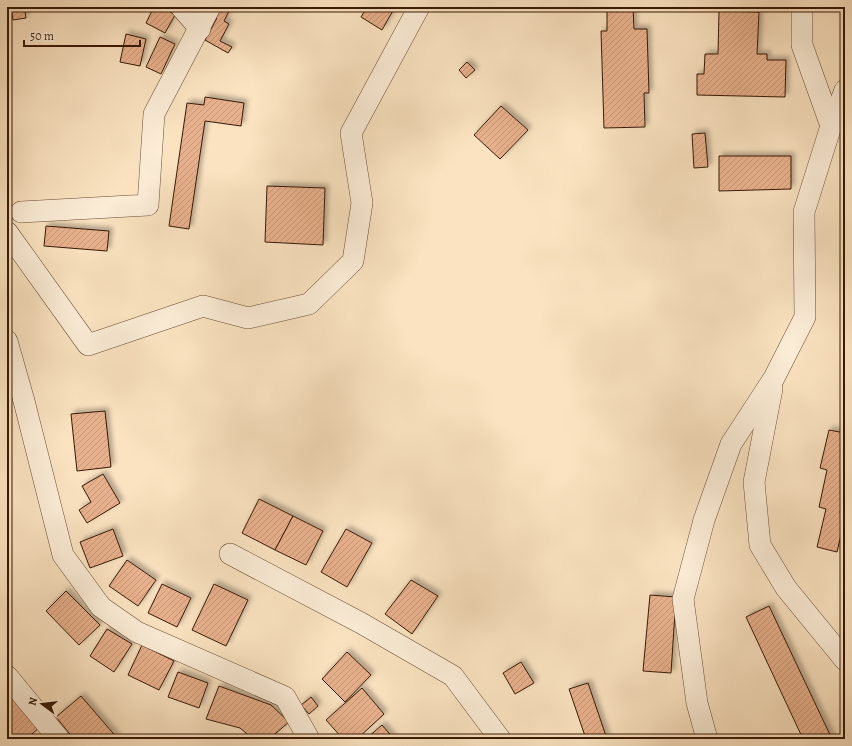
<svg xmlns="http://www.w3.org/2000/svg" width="852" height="746" viewBox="0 0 852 746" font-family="Alegreya,serif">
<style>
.building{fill:url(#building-hatch);stroke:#381905;filter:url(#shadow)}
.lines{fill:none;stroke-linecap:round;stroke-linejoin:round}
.minor-casing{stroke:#694c34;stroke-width:22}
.minor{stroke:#fcedd7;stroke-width:21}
</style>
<defs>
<pattern id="building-hatch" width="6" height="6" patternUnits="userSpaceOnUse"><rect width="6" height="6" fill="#e8b18d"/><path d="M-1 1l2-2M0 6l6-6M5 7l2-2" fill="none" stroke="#c89878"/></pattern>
<filter id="shadow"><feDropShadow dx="3.5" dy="-3.5" stdDeviation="2" flood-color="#0004"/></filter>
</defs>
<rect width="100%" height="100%" fill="#fbe3c1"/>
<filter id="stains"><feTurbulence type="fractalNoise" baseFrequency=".005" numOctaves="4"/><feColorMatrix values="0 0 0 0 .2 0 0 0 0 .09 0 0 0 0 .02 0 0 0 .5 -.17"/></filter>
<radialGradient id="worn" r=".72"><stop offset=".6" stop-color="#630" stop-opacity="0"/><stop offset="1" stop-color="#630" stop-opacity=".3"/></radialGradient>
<g class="building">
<path d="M 24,7 L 26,18 L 13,20 L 11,8 Z"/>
<path d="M 154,7 L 168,7 L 167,10 L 175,15 L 165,33 L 146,23 Z"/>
<path d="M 219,7 L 231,7 L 224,21 L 229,24 L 220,41 L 232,47 L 228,53 L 205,40 L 217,18 L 214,16 Z"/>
<path d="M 367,7 L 395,7 L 382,30 L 361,17 Z"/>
<path d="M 607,7 L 633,7 L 634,29 L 647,29 L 649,93 L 644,93 L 645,127 L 604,128 L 601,31 L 607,31 Z"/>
<path d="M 719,11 L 759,12 L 757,54 L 767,54 L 767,60 L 786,60 L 785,97 L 697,95 L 697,74 L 704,74 L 705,54 L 718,54 Z"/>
<path d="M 126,34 L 146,39 L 140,66 L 120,62 Z"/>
<path d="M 160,37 L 175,44 L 161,74 L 146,67 Z"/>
<path d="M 467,62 L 475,70 L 466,78 L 459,70 Z"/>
<path d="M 205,97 L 244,103 L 241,126 L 205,121 L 189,229 L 169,226 L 187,103 L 204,105 Z"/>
<path d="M 501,106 L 528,130 L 500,159 L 474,135 Z"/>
<path d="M 705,133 L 708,167 L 694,168 L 692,134 Z"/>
<path d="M 719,156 L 791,156 L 791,189 L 719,191 Z"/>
<path d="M 267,186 L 325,188 L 323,245 L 265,242 Z"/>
<path d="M 46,226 L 109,231 L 107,251 L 44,246 Z"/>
<path d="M 105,411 L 111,467 L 77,471 L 71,414 Z"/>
<path d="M 829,430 L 845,433 L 845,462 L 843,473 L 845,473 L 845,492 L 840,513 L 845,514 L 845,517 L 837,552 L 817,547 L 826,509 L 819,507 L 827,470 L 820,468 Z"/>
<path d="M 103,474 L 120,503 L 87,523 L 79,510 L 91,502 L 82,486 Z"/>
<path d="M 259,499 L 293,516 L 275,550 L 242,533 Z"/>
<path d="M 293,516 L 323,531 L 306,565 L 275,550 Z"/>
<path d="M 113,529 L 123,556 L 90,568 L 80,542 Z"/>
<path d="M 346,529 L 372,543 L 347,587 L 321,572 Z"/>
<path d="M 127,560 L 156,580 L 138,606 L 109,586 Z"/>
<path d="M 411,580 L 438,596 L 412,634 L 385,614 Z"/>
<path d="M 162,584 L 191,598 L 177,627 L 148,613 Z"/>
<path d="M 214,584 L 248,600 L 226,646 L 192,630 Z"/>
<path d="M 66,591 L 100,625 L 79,645 L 46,611 Z"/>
<path d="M 650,595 L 676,597 L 671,673 L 643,671 Z"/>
<path d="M 769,606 L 832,739 L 803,739 L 746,617 Z"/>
<path d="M 107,629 L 132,644 L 114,672 L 90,656 Z"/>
<path d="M 142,645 L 174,661 L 159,690 L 128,675 Z"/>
<path d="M 347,652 L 371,675 L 345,702 L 322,679 Z"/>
<path d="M 521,662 L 534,683 L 515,694 L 503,673 Z"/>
<path d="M 178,672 L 208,683 L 199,708 L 168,697 Z"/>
<path d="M 588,683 L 607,739 L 586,739 L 569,689 Z"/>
<path d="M 7,685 L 40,727 L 26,739 L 7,738 Z"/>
<path d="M 219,686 L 271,705 L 289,722 L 269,739 L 253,739 L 240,728 L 206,719 Z"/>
<path d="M 362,688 L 384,714 L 357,739 L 343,739 L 326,720 Z"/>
<path d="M 81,696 L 118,739 L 74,739 L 56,717 Z"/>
<path d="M 311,697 L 318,706 L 309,714 L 301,705 Z"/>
<path d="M 382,725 L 394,739 L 366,739 Z"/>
</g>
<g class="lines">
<defs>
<g id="minor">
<path d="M 181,7 L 200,29"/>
<path d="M 802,7 L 802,45 L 831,126"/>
<path d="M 21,212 L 148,205 L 154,114 L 210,7"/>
<path d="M 7,232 L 88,345 L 203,306 L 248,318 L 309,304 L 353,261 L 362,203 L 351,133 L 419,7"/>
<path d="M 7,341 L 24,401 L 63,555 L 101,607 L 137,632 L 285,697 L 309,739"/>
<path d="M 772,389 L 754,482 L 760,545 L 786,588 L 845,660"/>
<path d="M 230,554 L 361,623 L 453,676 L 500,739"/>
<path d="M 7,676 L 59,739"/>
<path d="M 707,739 L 697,703 L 683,599 L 704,520 L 731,444 L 774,378 L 805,317 L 804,212 L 831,126 L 845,90"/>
</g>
</defs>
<use href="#minor" class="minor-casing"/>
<use href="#minor" class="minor"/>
</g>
<rect width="852" height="746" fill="none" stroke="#fbe3c1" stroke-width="24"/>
<rect x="8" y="8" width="836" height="730" fill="none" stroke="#381905" stroke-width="2"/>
<rect x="12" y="12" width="828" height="722" fill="none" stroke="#381905"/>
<g transform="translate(42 704) rotate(285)" stroke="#fcedd7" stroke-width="3" paint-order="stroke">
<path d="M0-3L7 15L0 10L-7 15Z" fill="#381905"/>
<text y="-6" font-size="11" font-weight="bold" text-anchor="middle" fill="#381905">N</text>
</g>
<path d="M24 40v6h116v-6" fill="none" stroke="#381905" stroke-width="2"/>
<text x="30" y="40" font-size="12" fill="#381905" stroke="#fcedd7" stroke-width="3" paint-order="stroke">50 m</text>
<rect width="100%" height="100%" filter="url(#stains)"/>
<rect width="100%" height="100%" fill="url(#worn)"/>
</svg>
